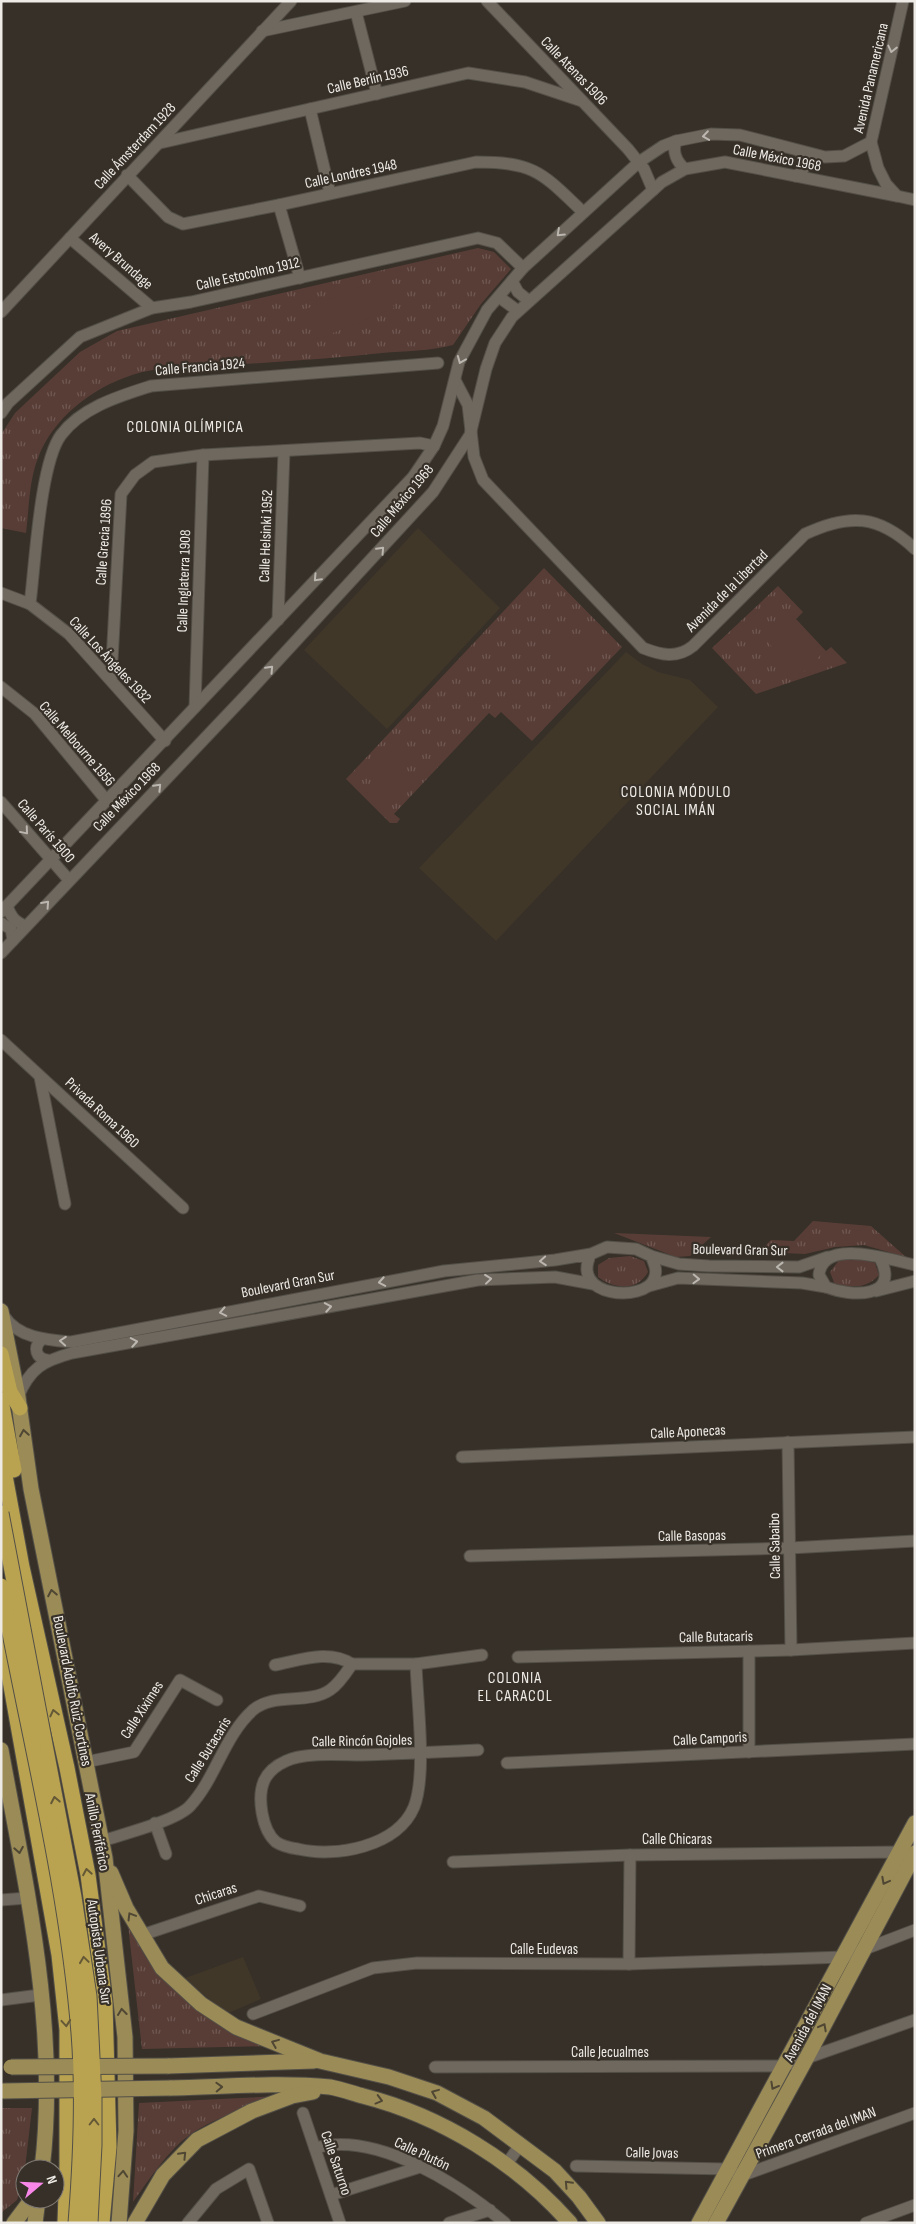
<svg xmlns="http://www.w3.org/2000/svg" width="916" height="2224" viewBox="0 0 916 2224" font-family="'Sofia Sans Condensed',sans-serif">
<style>
.built{fill:#413729}
.grass{fill:url(#grass-tufts)}
.pitch{fill:#583d36}
.lines{fill:none;stroke-linecap:round;stroke-linejoin:round}
.minor-casing{stroke:#534f47;stroke-width:13}
.major-casing{stroke:#534f47;stroke-width:17}
.highway-casing{stroke:#534f47;stroke-width:17}
.minor{stroke:#6f685f;stroke-width:11}
.major{stroke:#9b8b56;stroke-width:15}
.highway{stroke:#b9a350;stroke-width:15}
.major-bridge-casing{stroke:#534f47;stroke-width:17;stroke-linecap:butt}
.highway-bridge-casing{stroke:#534f47;stroke-width:17;stroke-linecap:butt}
.major-bridge{stroke:#9b8b56;stroke-width:15}
.highway-bridge{stroke:#b9a350;stroke-width:15}
.oneway{stroke:#bbb6af}
.oneway2{stroke:#4f4734}
.oneway3{stroke:#645836}
.labels{text-anchor:middle;dominant-baseline:central;stroke-width:4.5;stroke-linejoin:round;paint-order:stroke}
.street-label{font-size:15px;fill:#eeeae5;stroke:#363028}
.neighbourhood-label{font-size:16px;letter-spacing:1px;fill:#eeeae5;stroke:#363028}
</style>
<defs>
<pattern id="grass-tufts" width="24" height="20" patternUnits="userSpaceOnUse" patternTransform="scale(1.25)"><rect width="24" height="20" fill="#583d36"/><path d="M3 7l-1-3M5 7V3M7 7l1-3M15 17l-1-3M17 17v-4M19 17l1-3" fill="none" stroke="#705953"/></pattern>
</defs>
<rect width="100%" height="100%" fill="#363028"/>
<g class="built">
<path d="M 418,528 L 500,608 L 387,729 L 304,650 Z"/>
<path d="M 626,652 L 642,664 L 658,672 L 690,680 L 718,707 L 496,941 L 419,868 Z"/>
<path d="M 243,1957 L 261,1999 L 226,2014 L 185,1978 Z"/>
</g>
<g class="grass">
<path d="M 478,248 L 494,252 L 511,269 L 481,304 L 453,345 C 430,351 405,351 382,353 C 327,359 273,362 219,366 C 190,367 159,366 132,375 C 92,388 53,418 38,458 C 29,481 29,509 26,533 L 1,528 L 2,433 L 15,413 L 80,352 L 117,331 Z"/>
<path d="M 544,568 L 622,647 L 532,741 L 501,712 L 495,718 L 489,713 L 394,814 L 400,819 L 397,823 L 390,823 L 346,779 Z"/>
<path d="M 778,586 L 803,612 L 796,619 L 826,651 L 831,647 L 847,663 L 756,694 L 712,648 Z"/>
<path d="M 813,1221 L 871,1226 L 906,1257 L 864,1245 L 835,1247 L 805,1254 L 760,1252 L 771,1240 L 794,1241 Z"/>
<path d="M 614,1233 L 711,1237 L 690,1256 L 676,1257 Z"/>
<path d="M 630,1256 L 644,1261 L 648,1272 C 637,1292 614,1289 598,1277 L 598,1265 L 609,1258 Z"/>
<path d="M 858,1259 L 875,1263 L 879,1275 C 867,1289 852,1287 835,1285 L 830,1272 L 839,1260 Z"/>
<path d="M 128,1925 L 146,1958 L 167,1983 L 233,2034 L 270,2046 L 142,2049 Z"/>
<path d="M 281,2096 C 251,2107 217,2116 191,2134 C 168,2150 149,2180 133,2202 L 139,2103 Z"/>
<path d="M 1,2108 L 32,2108 L 24,2177 L 17,2200 L 1,2213 Z"/>
</g>
<g class="pitch">
<path d="M 382,278 L 394,308 L 318,339 L 306,309 Z"/>
<path d="M 787,617 L 821,655 L 799,676 L 764,638 Z"/>
<rect x="555" y="638" width="42" height="23"/>
<path d="M 383,746 L 410,755 L 393,805 L 366,796 Z"/>
</g>
<g class="lines">
<defs>
<g id="minor">
<path d="M 487,1 L 628,149 L 644,169 L 653,190"/>
<path d="M 903,1 L 871,142 L 878,168 L 886,184 L 897,196 L 915,200"/>
<path d="M 356,12 L 377,94"/>
<path d="M 262,31 L 405,1"/>
<path d="M 310,109 L 330,193"/>
<path d="M 676,141 C 672,152 677,162 685,169"/>
<path d="M 160,143 L 468,73 L 525,82 L 582,101"/>
<path d="M 127,175 L 168,217 L 183,224 L 279,205 L 476,162 C 535,162 542,173 583,212"/>
<path d="M 795,176 C 806,171 808,161 800,152"/>
<path d="M 279,205 L 300,278"/>
<path d="M 70,238 L 152,308"/>
<path d="M 512,281 L 518,292 L 529,301"/>
<path d="M 499,297 L 518,311"/>
<path d="M 1,312 L 291,1"/>
<path d="M 456,382 L 468,405 L 474,457 L 483,480 L 643,648 C 661,655 677,659 693,646 L 805,534 C 850,513 879,515 915,549"/>
<path d="M 1,413 L 8,403 L 80,337 L 152,308 L 191,302 L 478,238 L 497,243 L 523,268"/>
<path d="M 1,593 L 30,604 L 69,634 L 165,741"/>
<path d="M 30,604 C 35,565 40,463 61,435 C 82,407 120,396 151,386 L 438,363"/>
<path d="M 278,620 L 284,451"/>
<path d="M 111,680 L 121,494 L 135,475 L 153,462 L 203,455 L 420,443 L 434,446"/>
<path d="M 1,687 L 35,714 L 107,801"/>
<path d="M 195,707 L 203,455"/>
<path d="M 1,802 L 69,880"/>
<path d="M 7,906 C 11,917 15,922 26,926"/>
<path d="M 1,912 L 413,477 L 434,446 L 443,426 L 459,362 L 487,310 L 523,268 L 639,162 L 663,146 L 676,141 L 711,134 L 740,135 L 825,157 L 844,156 L 871,142"/>
<path d="M 1,923 L 11,929 L 13,940"/>
<path d="M 1,953 L 246,695 L 433,492 L 470,435 L 486,369 L 495,343 L 512,317 L 662,182 L 685,169 L 725,162 L 897,196"/>
<path d="M 1,1040 L 183,1208"/>
<path d="M 40,1077 L 65,1204"/>
<path d="M 651,1256 L 679,1264 L 709,1266 L 799,1267 L 828,1257"/>
<path d="M 880,1258 C 901,1299 851,1297 826,1287 L 819,1275 C 822,1237 891,1260 915,1265"/>
<path d="M 649,1286 L 678,1278 L 802,1283 L 826,1287"/>
<path d="M 876,1291 L 915,1281"/>
<path d="M 4,1316 C 18,1338 47,1340 71,1342 L 444,1271 L 555,1260 L 591,1254 L 607,1247 L 636,1249 L 651,1256 C 654,1263 658,1271 654,1279 C 644,1303 569,1297 591,1254"/>
<path d="M 41,1340 C 33,1348 36,1358 47,1360"/>
<path d="M 18,1397 C 30,1368 43,1361 72,1353 L 478,1280 L 555,1277 L 593,1284"/>
<path d="M 788,1442 L 791,1650"/>
<path d="M 462,1457 L 915,1437"/>
<path d="M 470,1556 L 790,1548 L 915,1541"/>
<path d="M 518,1657 L 791,1650 L 915,1643"/>
<path d="M 352,1664 L 416,1664 L 482,1655"/>
<path d="M 416,1664 C 417,1701 427,1774 414,1807 C 397,1847 335,1858 298,1849 C 291,1848 282,1846 276,1842 C 262,1830 257,1798 264,1781 C 268,1772 277,1765 286,1761 C 304,1752 340,1755 361,1755 C 400,1754 439,1752 478,1750"/>
<path d="M 275,1665 C 301,1660 329,1649 352,1664"/>
<path d="M 749,1752 L 749,1651"/>
<path d="M 86,1762 L 134,1752 L 180,1680 L 217,1700"/>
<path d="M 507,1763 L 915,1744"/>
<path d="M 155,1823 L 166,1854"/>
<path d="M 102,1841 C 123,1834 176,1821 190,1806 C 216,1778 224,1736 253,1710 C 275,1692 308,1705 330,1690 C 339,1684 346,1673 352,1664"/>
<path d="M 453,1862 L 630,1855 L 901,1852 L 905,1854"/>
<path d="M 1,1900 L 27,1898"/>
<path d="M 142,1935 L 259,1896 L 300,1906"/>
<path d="M 629,1964 L 630,1855"/>
<path d="M 1,2000 L 40,1995"/>
<path d="M 253,2014 L 373,1968 L 417,1963 L 629,1964 L 844,1957 L 915,1930"/>
<path d="M 435,2067 L 784,2066 L 915,2020"/>
<path d="M 303,2113 L 340,2223"/>
<path d="M 315,2148 C 376,2130 460,2185 505,2223"/>
<path d="M 506,2165 L 520,2145"/>
<path d="M 576,2166 L 728,2169 L 741,2176 L 915,2113"/>
<path d="M 331,2195 L 420,2167"/>
<path d="M 188,2223 L 216,2189 L 249,2169 L 268,2223"/>
<path d="M 449,2223 L 490,2210"/>
<path d="M 866,2223 L 915,2205"/>
</g>
<g id="major">
<path d="M 1,1311 L 18,1397 L 31,1489 L 105,1858 L 125,2037 L 126,2131 L 119,2223"/>
<path d="M 1,1750 C 26,1887 59,2029 42,2169"/>
<path d="M 111,1873 L 126,1908 L 162,1968 L 201,2004 L 236,2027 L 320,2061 L 389,2077 L 437,2093 L 484,2118 L 555,2171 L 579,2197 L 598,2223"/>
<path d="M 168,2066 L 314,2061"/>
<path d="M 170,2088 C 223,2087 277,2082 330,2087 C 341,2089 352,2093 363,2096 C 441,2116 516,2162 570,2223"/>
<path d="M 14,2223 L 32,2199"/>
<path d="M 35,2223 L 38,2199"/>
<path d="M 135,2223 L 163,2175 L 197,2140 L 252,2111 L 292,2096 L 313,2092"/>
<path d="M 699,2223 L 915,1823"/>
<path d="M 716,2223 L 806,2059 L 915,1853"/>
</g>
<g id="highway">
<path d="M 1,1354 L 10,1392 L 20,1408"/>
<path d="M 1,1400 L 14,1470"/>
<path d="M 1,1454 L 22,1567 L 67,1768 L 88,1875 L 105,2003 L 109,2147 L 102,2223"/>
<path d="M 1,1630 L 59,1955 L 67,2030 L 67,2165 L 65,2223"/>
</g>
</defs>
<use href="#minor" class="minor-casing"/>
<use href="#major" class="major-casing"/>
<use href="#highway" class="highway-casing"/>
<use href="#minor" class="minor"/>
<use href="#major" class="major"/>
<use href="#highway" class="highway"/>
<defs>
<g id="major-bridge">
<path d="M 11,2067 L 168,2066"/>
<path d="M 3,2091 L 170,2088"/>
</g>
<g id="highway-bridge">
<path d="M 1,1513 L 74,1897 L 89,1996 L 94,2098 L 94,2145 L 90,2223"/>
<path d="M 1,1586 C 28,1734 67,1883 79,2033 C 84,2096 81,2160 76,2223"/>
</g>
</defs>
<use href="#major-bridge" class="major-bridge-casing"/>
<use href="#highway-bridge" class="highway-bridge-casing"/>
<use href="#major-bridge" class="major-bridge"/>
<use href="#highway-bridge" class="highway-bridge"/>
</g>
<defs><path id="oneway-chevron" d="M-2-3.5L2.5 0L-2 3.5" fill="none" stroke-width="1.6" stroke-linecap="round" stroke-linejoin="round" transform="scale(1.25)"/></defs>
<g class="oneway">
<use href="#oneway-chevron" transform="translate(892 49) rotate(103)"/>
<use href="#oneway-chevron" transform="translate(706 136) rotate(172)"/>
<use href="#oneway-chevron" transform="translate(560 233) rotate(137)"/>
<use href="#oneway-chevron" transform="translate(461 360) rotate(112)"/>
<use href="#oneway-chevron" transform="translate(381 550) rotate(-47)"/>
<use href="#oneway-chevron" transform="translate(317 578) rotate(133)"/>
<use href="#oneway-chevron" transform="translate(270 669) rotate(-47)"/>
<use href="#oneway-chevron" transform="translate(158 787) rotate(-46)"/>
<use href="#oneway-chevron" transform="translate(25 831) rotate(50)"/>
<use href="#oneway-chevron" transform="translate(46 904) rotate(-48)"/>
<use href="#oneway-chevron" transform="translate(543 1261) rotate(176)"/>
<use href="#oneway-chevron" transform="translate(780 1267) rotate(-180)"/>
<use href="#oneway-chevron" transform="translate(488 1279) rotate(-6)"/>
<use href="#oneway-chevron" transform="translate(696 1279) rotate(2)"/>
<use href="#oneway-chevron" transform="translate(382 1282) rotate(170)"/>
<use href="#oneway-chevron" transform="translate(328 1307) rotate(-10)"/>
<use href="#oneway-chevron" transform="translate(223 1312) rotate(169)"/>
<use href="#oneway-chevron" transform="translate(63 1341) rotate(-176)"/>
<use href="#oneway-chevron" transform="translate(134 1342) rotate(-10)"/>
</g>
<g class="oneway2">
<use href="#oneway-chevron" transform="translate(24 1433) rotate(-99)"/>
<use href="#oneway-chevron" transform="translate(52 1593) rotate(-101)"/>
<use href="#oneway-chevron" transform="translate(19 1850) rotate(80)"/>
<use href="#oneway-chevron" transform="translate(885 1881) rotate(118)"/>
<use href="#oneway-chevron" transform="translate(131 1916) rotate(-121)"/>
<use href="#oneway-chevron" transform="translate(122 2012) rotate(-97)"/>
<use href="#oneway-chevron" transform="translate(823 2027) rotate(-62)"/>
<use href="#oneway-chevron" transform="translate(275 2043) rotate(-158)"/>
<use href="#oneway-chevron" transform="translate(774 2086) rotate(119)"/>
<use href="#oneway-chevron" transform="translate(219 2087) rotate(-2)"/>
<use href="#oneway-chevron" transform="translate(435 2093) rotate(-158)"/>
<use href="#oneway-chevron" transform="translate(379 2100) rotate(15)"/>
<use href="#oneway-chevron" transform="translate(183 2155) rotate(-46)"/>
<use href="#oneway-chevron" transform="translate(123 2174) rotate(-86)"/>
<use href="#oneway-chevron" transform="translate(568 2184) rotate(-133)"/>
</g>
<g class="oneway3">
<use href="#oneway-chevron" transform="translate(54 1713) rotate(-103)"/>
<use href="#oneway-chevron" transform="translate(55 1800) rotate(-101)"/>
<use href="#oneway-chevron" transform="translate(87 1872) rotate(-100)"/>
<use href="#oneway-chevron" transform="translate(84 1960) rotate(-98)"/>
<use href="#oneway-chevron" transform="translate(66 2023) rotate(85)"/>
<use href="#oneway-chevron" transform="translate(94 2122) rotate(-90)"/>
</g>
<g class="labels">
<g class="street-label">
<text transform="translate(574 71) rotate(46)">Calle Atenas 1906</text>
<text transform="translate(871 78) rotate(-77)">Avenida Panamericana</text>
<text transform="translate(368 80) rotate(-13)">Calle Berlín 1936</text>
<text transform="translate(135 146) rotate(-47)">Calle Ámsterdam 1928</text>
<text transform="translate(777 158) rotate(11)">Calle México 1968</text>
<text transform="translate(351 174) rotate(-12)">Calle Londres 1948</text>
<text transform="translate(121 261) rotate(41)">Avery Brundage</text>
<text transform="translate(248 274) rotate(-13)">Calle Estocolmo 1912</text>
<text transform="translate(200 367) rotate(-5)">Calle Francia 1924</text>
<text transform="translate(402 501) rotate(-50)">Calle México 1968</text>
<text transform="translate(266 536) rotate(-88)">Calle Helsinki 1952</text>
<text transform="translate(104 542) rotate(-86)">Calle Grecia 1896</text>
<text transform="translate(184 581) rotate(-88)">Calle Inglaterra 1908</text>
<text transform="translate(727 591) rotate(-45)">Avenida de la Libertad</text>
<text transform="translate(110 660) rotate(47)">Calle Los Ángeles 1932</text>
<text transform="translate(77 744) rotate(49)">Calle Melbourne 1956</text>
<text transform="translate(127 797) rotate(-46)">Calle México 1968</text>
<text transform="translate(46 831) rotate(49)">Calle París 1900</text>
<text transform="translate(102 1113) rotate(43)">Privada Roma 1960</text>
<text transform="translate(740 1250) rotate(1)">Boulevard Gran Sur</text>
<text transform="translate(288 1284) rotate(-11)">Boulevard Gran Sur</text>
<text transform="translate(688 1432) rotate(-3)">Calle Aponecas</text>
<text transform="translate(692 1536) rotate(-1)">Calle Basopas</text>
<text transform="translate(775 1546) rotate(-91)">Calle Sabaibo</text>
<text transform="translate(716 1637) rotate(-1)">Calle Butacaris</text>
<text transform="translate(72 1691) rotate(79)">Boulevard Adolfo Ruiz Cortines</text>
<text transform="translate(142 1710) rotate(-57)">Calle Xiximes</text>
<text transform="translate(710 1739) rotate(-3)">Calle Camporis</text>
<text transform="translate(362 1741) rotate(-1)">Calle Rincón Gojoles</text>
<text transform="translate(208 1750) rotate(-58)">Calle Butacaris</text>
<text transform="translate(97 1832) rotate(79)">Anillo Periférico</text>
<text x="677" y="1839">Calle Chicaras</text>
<text transform="translate(216 1894) rotate(-18)">Chicaras</text>
<text x="544" y="1949">Calle Eudevas</text>
<text transform="translate(99 1952) rotate(82)">Autopista Urbana Sur</text>
<text transform="translate(808 2023) rotate(-62)">Avenida del IMAN</text>
<text x="610" y="2052">Calle Jecualmes</text>
<text transform="translate(816 2133) rotate(-20)">Primera Cerrada del IMAN</text>
<text transform="translate(652 2153) rotate(1)">Calle Jovas</text>
<text transform="translate(422 2154) rotate(25)">Calle Plutón</text>
<text transform="translate(336 2163) rotate(71)">Calle Saturno</text>
</g>
<g class="neighbourhood-label">
<text x="185" y="427">COLONIA OLÍMPICA</text>
<text x="676" y="792">COLONIA MÓDULO<tspan x="676" dy="18">SOCIAL IMÁN</tspan></text>
<text x="515" y="1678">COLONIA<tspan x="515" dy="18">EL CARACOL</tspan></text>
</g>
</g>
<rect width="916" height="2224" fill="none" stroke="#eeeae5" stroke-width="5"/>
<g transform="translate(40 2184) rotate(71)"><circle r="24" fill="#363028" stroke="#807a74"/>
<path d="M0-4L9 19L0 12L-9 19Z" fill="#f987e9"/>
<text y="-8" font-size="14" font-weight="bold" text-anchor="middle" fill="#eeeae5">N</text>
</g>
</svg>
